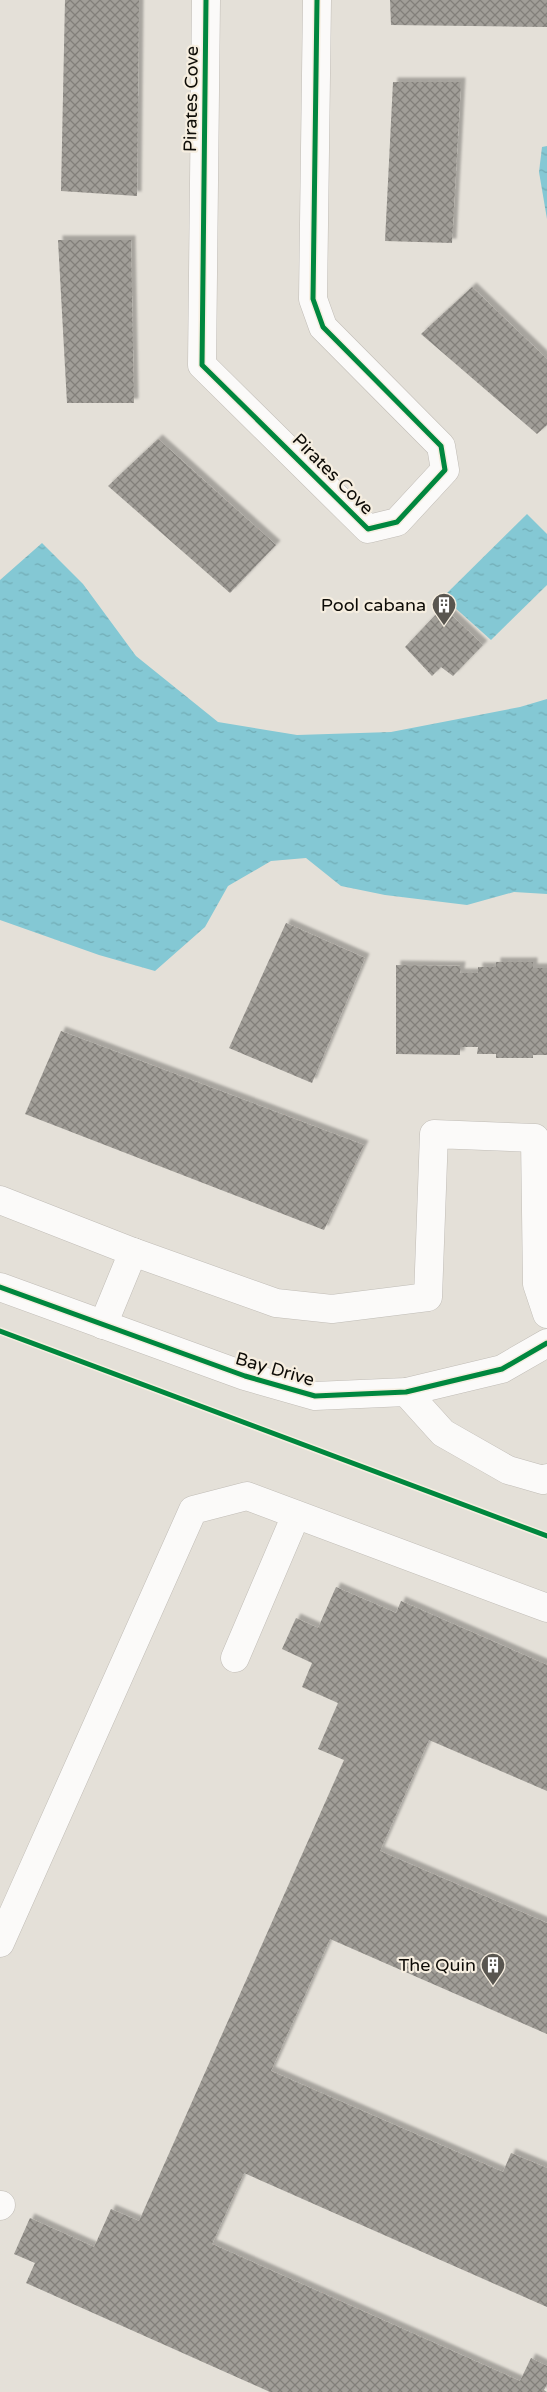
<svg xmlns="http://www.w3.org/2000/svg" width="547" height="2392" viewBox="0 0 547 2392" font-family="'Varela Round',sans-serif">
<style>
.water{fill:url(#water-ripples)}
.building{fill:url(#building-cross-hatch);filter:url(#shadow)}
.lines{fill:none;stroke-linecap:round;stroke-linejoin:round}
.minor-casing{stroke:#c0bcb6;stroke-width:29}
.minor{stroke:#fbfaf9;stroke-width:28}
.cycleway-casing{stroke:#f6eee0;stroke-width:8}
.cycleway{stroke:#00873e;stroke-width:5}
.labels{text-anchor:middle;dominant-baseline:central;stroke-width:4.5;stroke-linejoin:round;paint-order:stroke}
.street-label{font-size:18px;fill:#0e0c07;stroke:#f6eee0}
.poi-label{font-size:18px;fill:#0e0c07;stroke:#f6eee0;text-anchor:end}
</style>
<defs>
<pattern id="water-ripples" width="26" height="14" patternUnits="userSpaceOnUse" patternTransform="scale(1.25)"><rect width="26" height="14" fill="#84c8d4"/><path d="M2 4q2-2 4 0t4 0M15 11q2-2 4 0t4 0" fill="none" stroke="#71abb4"/></pattern>
<pattern id="building-cross-hatch" width="8" height="8" patternUnits="userSpaceOnUse" patternTransform="scale(1.25)"><rect width="8" height="8" fill="#a19e98"/><path d="M0 0l8 8M0 8l8-8" fill="none" stroke="#827f7a"/></pattern>
<filter id="shadow"><feDropShadow dx="4.5" dy="-4.5" stdDeviation="1" flood-color="#0004"/></filter>
</defs>
<rect width="100%" height="100%" fill="#e4e0d8"/>
<g class="water">
<path d="M 547,146 L 547,219 L 539,172 L 542,147 Z"/>
<path d="M 527,514 L 547,534 L 547,585 L 491,640 L 443,597 Z"/>
<path d="M 42,543 L 83,584 L 136,656 L 218,722 L 297,735 L 391,732 L 520,707 L 547,699 L 547,894 L 514,892 L 467,905 L 385,895 L 341,886 L 306,858 L 271,861 L 228,886 L 205,927 L 155,971 L 99,955 L 0,920 L 0,580 Z"/>
</g>
<g class="building">
<path d="M 65,0 L 139,0 L 137,196 L 61,191 Z"/>
<path d="M 390,0 L 547,0 L 547,27 L 391,25 Z"/>
<path d="M 393,82 L 461,82 L 452,243 L 385,241 Z"/>
<path d="M 58,240 L 131,240 L 134,403 L 67,403 Z"/>
<path d="M 472,287 L 547,359 L 547,425 L 537,434 L 421,334 Z"/>
<path d="M 158,439 L 276,545 L 230,593 L 108,486 Z"/>
<path d="M 443,607 L 483,645 L 453,676 L 441,667 L 432,676 L 405,647 Z"/>
<path d="M 286,923 L 365,958 L 312,1083 L 229,1048 Z"/>
<path d="M 496,962 L 533,962 L 533,968 L 547,968 L 547,1055 L 533,1055 L 533,1058 L 496,1058 L 496,1054 L 477,1054 L 478,1047 L 460,1047 L 460,1055 L 396,1054 L 396,965 L 461,966 L 460,973 L 478,973 L 478,967 L 496,967 Z"/>
<path d="M 61,1031 L 364,1145 L 324,1230 L 25,1114 Z"/>
<path d="M 336,1587 L 396,1613 L 401,1601 L 547,1665 L 547,1791 L 429,1740 L 380,1851 L 547,1923 L 547,2034 L 330,1939 L 271,2071 L 503,2172 L 511,2153 L 547,2168 L 547,2307 L 244,2173 L 212,2244 L 520,2381 L 531,2358 L 547,2366 L 547,2384 L 544,2390 L 547,2392 L 270,2392 L 26,2283 L 35,2263 L 14,2254 L 30,2218 L 94,2247 L 111,2209 L 139,2221 L 344,1760 L 318,1749 L 338,1703 L 302,1687 L 312,1663 L 282,1649 L 296,1618 L 318,1628 Z"/>
</g>
<g class="lines">
<defs>
<g id="minor">
<path d="M 206,0 L 202,365 L 368,529 L 397,522 L 445,470 L 441,446 L 323,327 L 313,299 L 317,0"/>
<path d="M 0,1200 L 133,1252 L 276,1303 L 332,1309 L 428,1297 L 434,1134 L 535,1138 L 537,1284 L 547,1314"/>
<path d="M 0,1287 L 245,1376 L 315,1396 L 406,1392 L 502,1369 L 547,1343"/>
<path d="M 103,1325 L 133,1252"/>
<path d="M 406,1392 L 443,1433 L 508,1470 L 543,1480 L 547,1478"/>
<path d="M 235,1658 L 296,1515"/>
<path d="M 0,1943 L 193,1510 L 247,1496 L 547,1608"/>
<path d="M 0,2206 L 1,2205"/>
</g>
</defs>
<use href="#minor" class="minor-casing"/>
<use href="#minor" class="minor"/>
<defs>
<g id="cycleway">
<path d="M 206,0 L 202,365 L 368,529 L 397,522 L 445,470 L 441,446 L 323,327 L 313,299 L 317,0"/>
<path d="M 0,1287 L 245,1376 L 315,1396 L 406,1392 L 502,1369 L 547,1343"/>
<path d="M 0,1331 L 547,1536"/>
</g>
</defs>
<use href="#cycleway" class="cycleway-casing"/>
<use href="#cycleway" class="cycleway"/>
</g>
<defs>
<symbol id="building-pin" viewBox="-11 -11 22 30"><path d="M0 17L-7.5 6A9.5 9.5 0 1 1 7.5 6Z" fill="#595650" stroke="#f6eee0"/><path d="M-4-6H4V6H1V3H-1V6H-4ZM-2.5-4.3h1.7v1.8h-1.7ZM.8-4.3h1.7v1.8H.8ZM-2.5-1h1.7V.8h-1.7ZM.8-1h1.7V.8H.8Z" fill="#fff"/></symbol>
</defs>
<g fill-rule="evenodd">
<use href="#building-pin" x="430" y="591" width="28" height="38"/>
<use href="#building-pin" x="479" y="1951" width="28" height="38"/>
</g>
<g class="labels">
<g class="street-label">
<text transform="translate(191 99) rotate(-89)">Pirates Cove</text>
<text transform="translate(333 474) rotate(45)">Pirates Cove</text>
<text transform="translate(275 1369) rotate(16)">Bay Drive</text>
</g>
<g class="poi-label">
<text x="426" y="605">Pool cabana</text>
<text x="476" y="1965">The Quin</text>
</g>
</g>
</svg>
